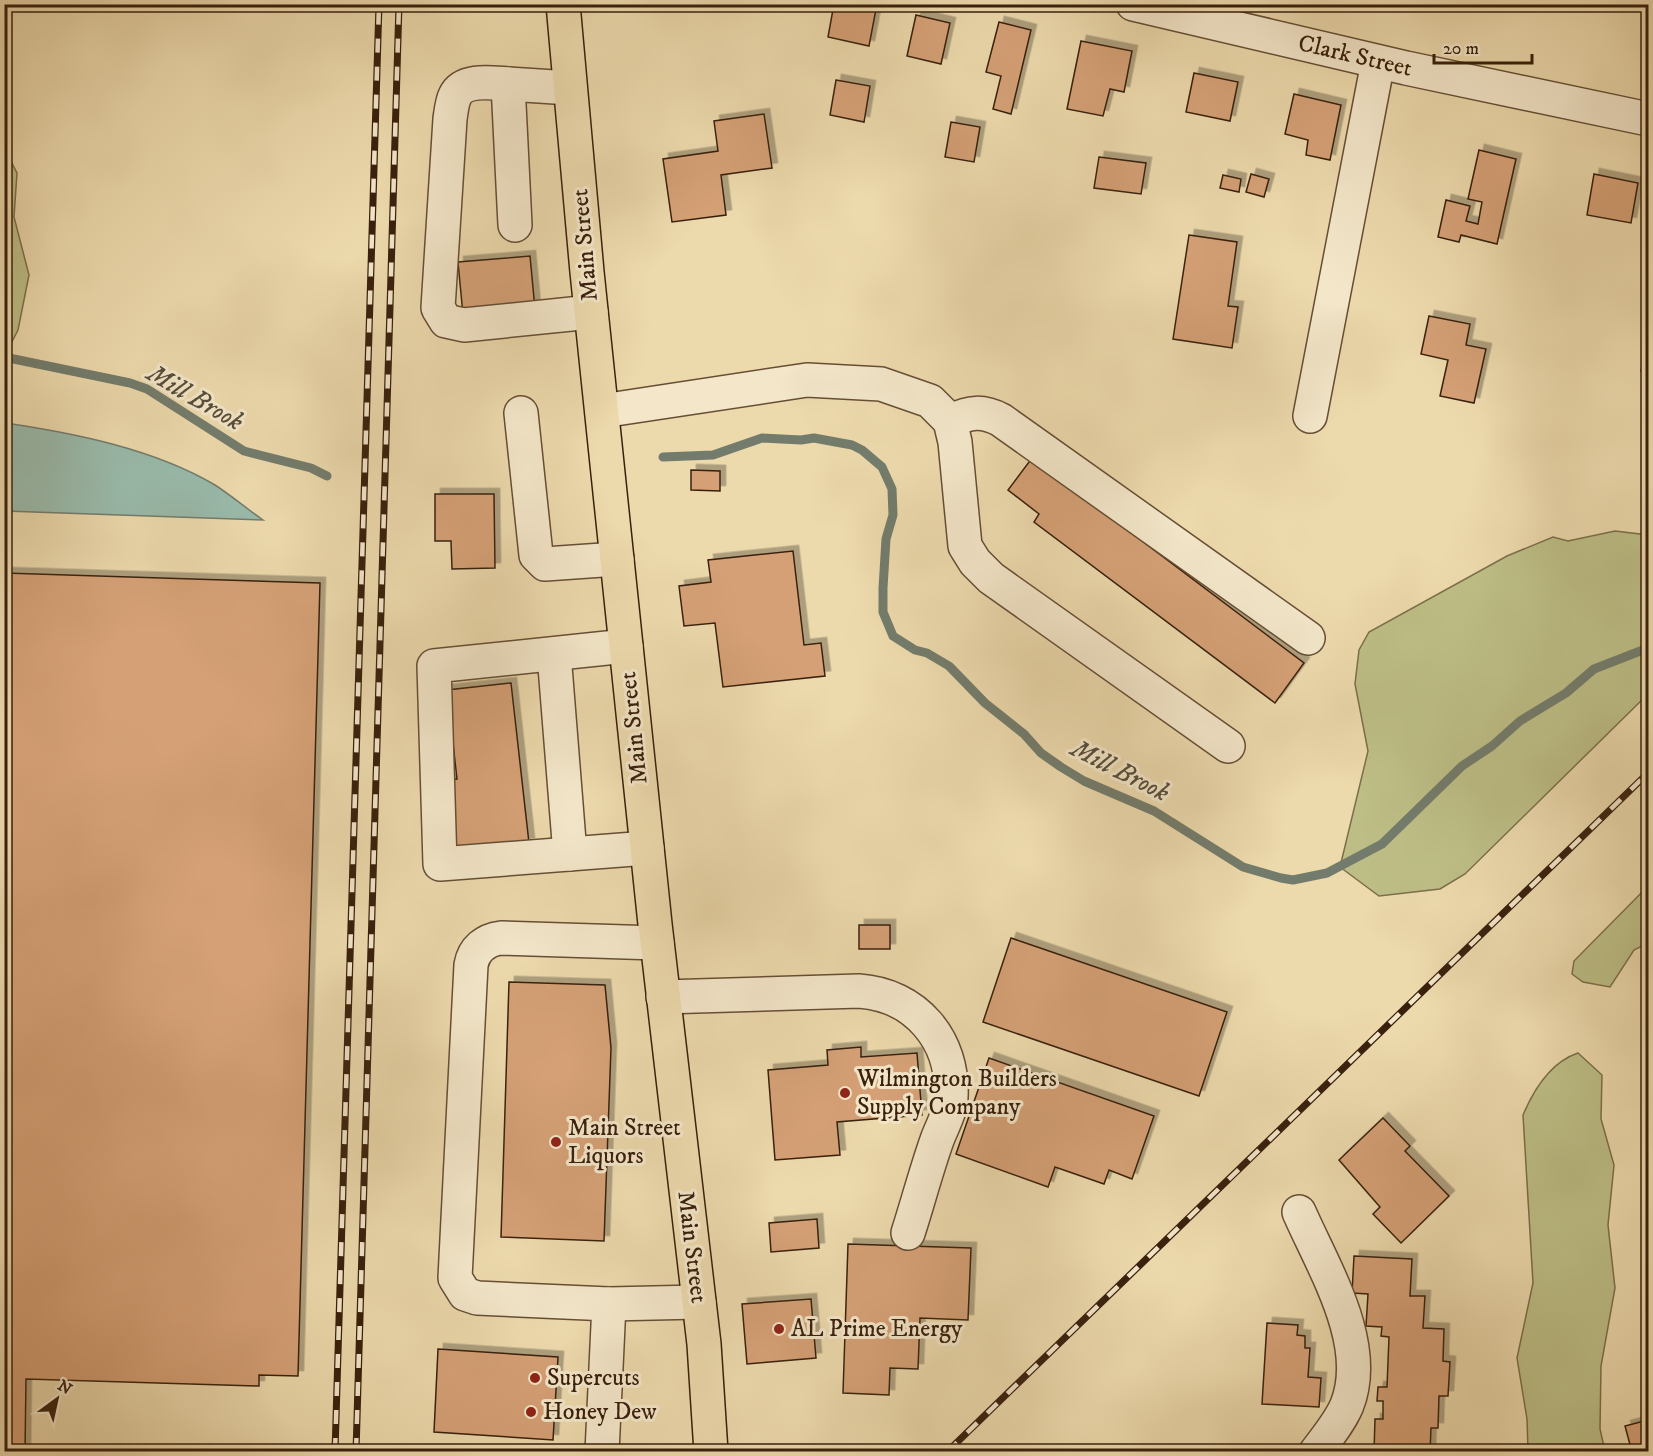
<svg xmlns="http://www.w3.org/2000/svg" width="1653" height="1456" viewBox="0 0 1653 1456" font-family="'IM FELL DW Pica',serif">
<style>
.green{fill:#bdbe86;stroke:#7b6f4a;stroke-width:1.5}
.water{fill:#99baab;stroke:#737c6c;stroke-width:1.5}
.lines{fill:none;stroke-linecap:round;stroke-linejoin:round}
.stream{stroke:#737c6c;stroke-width:9}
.building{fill:#d5a076;stroke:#39200d;stroke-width:1.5;filter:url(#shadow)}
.minor-casing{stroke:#664e35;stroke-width:36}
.major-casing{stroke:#39200d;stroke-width:36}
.minor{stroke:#f3e6c9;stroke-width:33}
.major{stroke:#ecd9ac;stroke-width:33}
.rail-casing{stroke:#39200d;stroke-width:7}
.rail{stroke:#f3e6c9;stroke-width:4.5;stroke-dasharray:14;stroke-linecap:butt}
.poi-dot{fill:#8f2418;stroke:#f3e6c9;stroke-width:2}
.labels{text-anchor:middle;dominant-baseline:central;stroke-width:6;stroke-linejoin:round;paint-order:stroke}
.street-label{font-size:24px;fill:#39200d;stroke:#f3e6c9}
.poi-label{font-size:24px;fill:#39200d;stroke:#f3e6c9;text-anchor:start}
.water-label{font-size:26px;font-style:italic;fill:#564e3c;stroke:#f3e6c9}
</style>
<defs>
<filter id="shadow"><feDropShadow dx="5.5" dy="-5.5" stdDeviation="0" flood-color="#0004"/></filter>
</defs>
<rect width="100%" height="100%" fill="#ecd9ac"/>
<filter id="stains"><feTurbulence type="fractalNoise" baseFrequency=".00333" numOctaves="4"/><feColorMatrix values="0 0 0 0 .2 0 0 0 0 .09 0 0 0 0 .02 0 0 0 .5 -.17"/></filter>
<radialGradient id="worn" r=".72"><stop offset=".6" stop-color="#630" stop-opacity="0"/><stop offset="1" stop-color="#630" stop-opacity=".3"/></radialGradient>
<g class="green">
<path d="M 5,150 L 17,173 L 14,217 L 29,275 L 18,330 L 5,355 Z"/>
<path d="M 1615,531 L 1648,535 L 1648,694 L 1465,874 L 1440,889 L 1379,896 L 1340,867 L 1368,751 L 1355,684 L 1359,650 L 1369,632 L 1507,556 L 1553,537 L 1568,541 Z"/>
<path d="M 1648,886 L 1648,943 L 1634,950 L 1610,987 L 1583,982 L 1572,974 L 1574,961 Z"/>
<path d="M 1578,1053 L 1602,1075 L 1601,1119 L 1614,1165 L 1608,1225 L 1615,1288 L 1601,1366 L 1600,1429 L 1605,1451 L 1528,1451 L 1527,1419 L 1517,1358 L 1533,1283 L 1523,1115 C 1534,1089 1551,1062 1578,1053 Z"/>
</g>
<path class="water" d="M 5,423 C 74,433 154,449 215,485 C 232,496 247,509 263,520 L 5,511 Z"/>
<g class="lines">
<g class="stream">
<path d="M 4,357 L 130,383 L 147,389 L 244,451 L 311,468 L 327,476"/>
<path d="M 663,457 L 713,455 L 762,438 L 801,440 L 814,438 L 852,445 L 862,450 L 882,467 L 892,489 L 893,515 L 886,539 L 883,588 L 883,612 L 893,636 L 915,650 L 927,653 L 949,666 L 985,703 L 1024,734 L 1041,753 L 1061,767 L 1084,781 L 1154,811 L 1243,867 L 1281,878 L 1293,880 L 1327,873 L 1382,844 L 1462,766 L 1492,746 L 1520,721 L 1566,693 L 1594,669 L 1648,648"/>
</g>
</g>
<g class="building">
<path d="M 834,4 L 877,4 L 869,46 L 828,37 Z"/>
<path d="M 916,15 L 950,23 L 941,64 L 907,56 Z"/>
<path d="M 999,22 L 1031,30 L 1011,114 L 993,109 L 1001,76 L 986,72 Z"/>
<path d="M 1081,41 L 1132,51 L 1124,92 L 1110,89 L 1103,116 L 1067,109 Z"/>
<path d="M 1194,73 L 1238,82 L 1230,121 L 1186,112 Z"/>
<path d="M 836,80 L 870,86 L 864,122 L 830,115 Z"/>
<path d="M 1294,94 L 1341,105 L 1330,160 L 1306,155 L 1308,140 L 1285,134 Z"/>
<path d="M 764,114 L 772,168 L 721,175 L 726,215 L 672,222 L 663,159 L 718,151 L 714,121 Z"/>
<path d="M 951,122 L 980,127 L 974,162 L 945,157 Z"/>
<path d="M 1479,150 L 1516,159 L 1497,244 L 1461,235 L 1459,242 L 1438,237 L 1446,200 L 1470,206 L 1466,221 L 1478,224 L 1482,202 L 1468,199 Z"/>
<path d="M 1099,157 L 1146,163 L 1141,194 L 1094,188 Z"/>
<path d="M 1251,174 L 1269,179 L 1264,197 L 1246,192 Z"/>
<path d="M 1594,174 L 1638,183 L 1631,223 L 1587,215 Z"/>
<path d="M 1223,175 L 1241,179 L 1239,192 L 1220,188 Z"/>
<path d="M 1189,235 L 1237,242 L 1228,306 L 1238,307 L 1232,348 L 1173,339 Z"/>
<path d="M 530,256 L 535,309 L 463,315 L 458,262 Z"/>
<path d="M 1429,316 L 1470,324 L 1466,345 L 1486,349 L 1474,403 L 1440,396 L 1448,360 L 1421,354 Z"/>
<path d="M 1648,342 L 1648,373 L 1641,371 Z"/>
<path d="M 1032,458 L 1304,663 L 1275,703 L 1034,522 L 1039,514 L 1008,490 Z"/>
<path d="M 691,470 L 720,471 L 720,491 L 691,490 Z"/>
<path d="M 435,494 L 494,494 L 495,568 L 452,569 L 451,541 L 435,541 Z"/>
<path d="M 793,551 L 804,645 L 821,643 L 825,676 L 723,687 L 715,623 L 684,626 L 679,586 L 711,582 L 708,560 Z"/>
<path d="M 4,573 L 320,583 L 298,1376 L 259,1375 L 259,1386 L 26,1379 L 25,1452 L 4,1452 Z"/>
<path d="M 511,683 L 529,843 L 454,851 L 445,780 L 457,779 L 447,690 Z"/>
<rect x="859" y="925" width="31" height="24"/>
<path d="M 1011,938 L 1227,1012 L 1199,1096 L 983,1022 Z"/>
<path d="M 509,982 L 605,985 L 611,1048 L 604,1241 L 501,1237 Z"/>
<path d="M 861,1047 L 861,1057 L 917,1053 L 922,1115 L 837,1122 L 840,1155 L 775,1160 L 768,1070 L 828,1065 L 827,1050 Z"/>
<path d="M 989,1058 L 1154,1116 L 1132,1179 L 1109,1170 L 1104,1184 L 1055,1167 L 1048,1187 L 956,1154 Z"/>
<path d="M 1383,1118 L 1410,1146 L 1405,1151 L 1449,1196 L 1401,1243 L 1373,1214 L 1380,1207 L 1339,1160 Z"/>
<path d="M 817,1219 L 819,1248 L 771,1252 L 769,1223 Z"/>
<path d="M 848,1244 L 971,1248 L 968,1320 L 920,1318 L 918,1369 L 890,1368 L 889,1395 L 843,1393 Z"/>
<path d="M 1354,1256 L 1412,1259 L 1410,1296 L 1425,1296 L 1423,1328 L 1444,1329 L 1443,1361 L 1450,1362 L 1448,1396 L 1439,1396 L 1438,1428 L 1431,1428 L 1430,1452 L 1374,1452 L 1375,1419 L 1383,1419 L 1383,1401 L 1377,1401 L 1378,1387 L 1387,1387 L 1389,1337 L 1381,1336 L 1382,1327 L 1366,1326 L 1368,1294 L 1352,1293 Z"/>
<path d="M 1648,1289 L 1648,1314 L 1643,1290 Z"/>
<path d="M 811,1299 L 816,1358 L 747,1364 L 742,1304 Z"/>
<path d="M 1267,1323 L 1298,1325 L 1297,1335 L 1305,1336 L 1305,1348 L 1310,1348 L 1308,1377 L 1321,1378 L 1319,1407 L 1262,1404 Z"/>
<path d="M 438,1349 L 558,1357 L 553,1440 L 434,1432 Z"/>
<path d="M 1648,1420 L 1648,1452 L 1632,1452 L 1625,1426 Z"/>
</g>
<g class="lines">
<defs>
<g id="minor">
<path d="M 1133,4 L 1406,68 L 1648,119"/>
<path d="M 508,84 C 493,83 463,78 455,96 C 452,102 451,112 450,119 L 438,308 L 446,321 L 464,325 L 591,312"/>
<path d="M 515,225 L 508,84 L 570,88"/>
<path d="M 602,411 L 807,380 L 881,384 L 930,401 L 950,421 L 955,442 L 965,546 L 975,562 L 991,578 L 1228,746"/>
<path d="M 521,413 L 536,555 L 545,564 L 617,559"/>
<path d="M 1310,416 L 1378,62"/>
<path d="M 950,421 C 970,412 982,410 1001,420 L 1308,638"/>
<path d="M 626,646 L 434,666 L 440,864 L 647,848"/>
<path d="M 554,654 L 570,854"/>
<path d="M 657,943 L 501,938 C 485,940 474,949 471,965 L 455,1278 L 465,1294 L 477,1298 L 609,1304 L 699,1302"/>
<path d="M 663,997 L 859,991 C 916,995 954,1040 951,1097 C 951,1112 942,1126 937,1140 C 926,1171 918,1202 908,1233"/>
<path d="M 1299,1212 C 1324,1269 1371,1344 1347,1405 C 1340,1422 1327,1437 1316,1452"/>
<path d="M 602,1452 L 609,1304"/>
</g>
<path id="major" d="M 563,4 L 587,272 L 655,924 L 704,1344 L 711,1452"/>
</defs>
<use href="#minor" class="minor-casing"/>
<use href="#major" class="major-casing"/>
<use href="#minor" class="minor"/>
<use href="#major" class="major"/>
<defs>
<g id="rail">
<path d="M 335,1452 L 379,4"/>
<path d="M 356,1452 L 399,4"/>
<path d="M 947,1452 L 1648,773"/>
</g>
</defs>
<use href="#rail" class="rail-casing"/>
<use href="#rail" class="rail"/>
</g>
<g class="poi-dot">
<circle cx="845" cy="1093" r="6"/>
<circle cx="556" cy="1142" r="6"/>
<circle cx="779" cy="1329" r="6"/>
<circle cx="535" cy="1378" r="6"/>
<circle cx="531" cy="1412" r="6"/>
</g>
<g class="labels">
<g class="street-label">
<text transform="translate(1355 56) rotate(13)">Clark Street</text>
<text transform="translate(585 245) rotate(-95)">Main Street</text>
<text transform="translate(634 728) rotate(-96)">Main Street</text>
<text transform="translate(692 1247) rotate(83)">Main Street</text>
</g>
<g class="poi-label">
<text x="857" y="1079">Wilmington Builders<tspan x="857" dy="28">Supply Company</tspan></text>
<text x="568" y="1128">Main Street<tspan x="568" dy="28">Liquors</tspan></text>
<text x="791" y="1329">AL Prime Energy</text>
<text x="547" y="1378">Supercuts</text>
<text x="543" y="1412">Honey Dew</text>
</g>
<g class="water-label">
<text transform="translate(195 398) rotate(30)">Mill Brook</text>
<text transform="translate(1120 771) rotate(27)">Mill Brook</text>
</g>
</g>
<rect width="1653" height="1456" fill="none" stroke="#ecd9ac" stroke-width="24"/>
<rect x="6" y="6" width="1641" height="1444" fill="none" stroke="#39200d" stroke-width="3"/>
<rect x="12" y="12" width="1629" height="1432" fill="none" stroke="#39200d" stroke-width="1.5"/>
<g transform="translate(57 1399) rotate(33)" stroke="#f3e6c9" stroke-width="4.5" paint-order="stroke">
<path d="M0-4.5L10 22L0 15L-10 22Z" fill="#39200d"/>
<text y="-9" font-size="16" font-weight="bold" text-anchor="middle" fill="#39200d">N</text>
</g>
<path d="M1434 54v9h98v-9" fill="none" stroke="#39200d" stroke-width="3"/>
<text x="1443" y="54" font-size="18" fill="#39200d" stroke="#f3e6c9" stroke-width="4.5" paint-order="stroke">20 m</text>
<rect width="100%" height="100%" filter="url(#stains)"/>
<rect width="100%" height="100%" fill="url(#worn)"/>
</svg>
